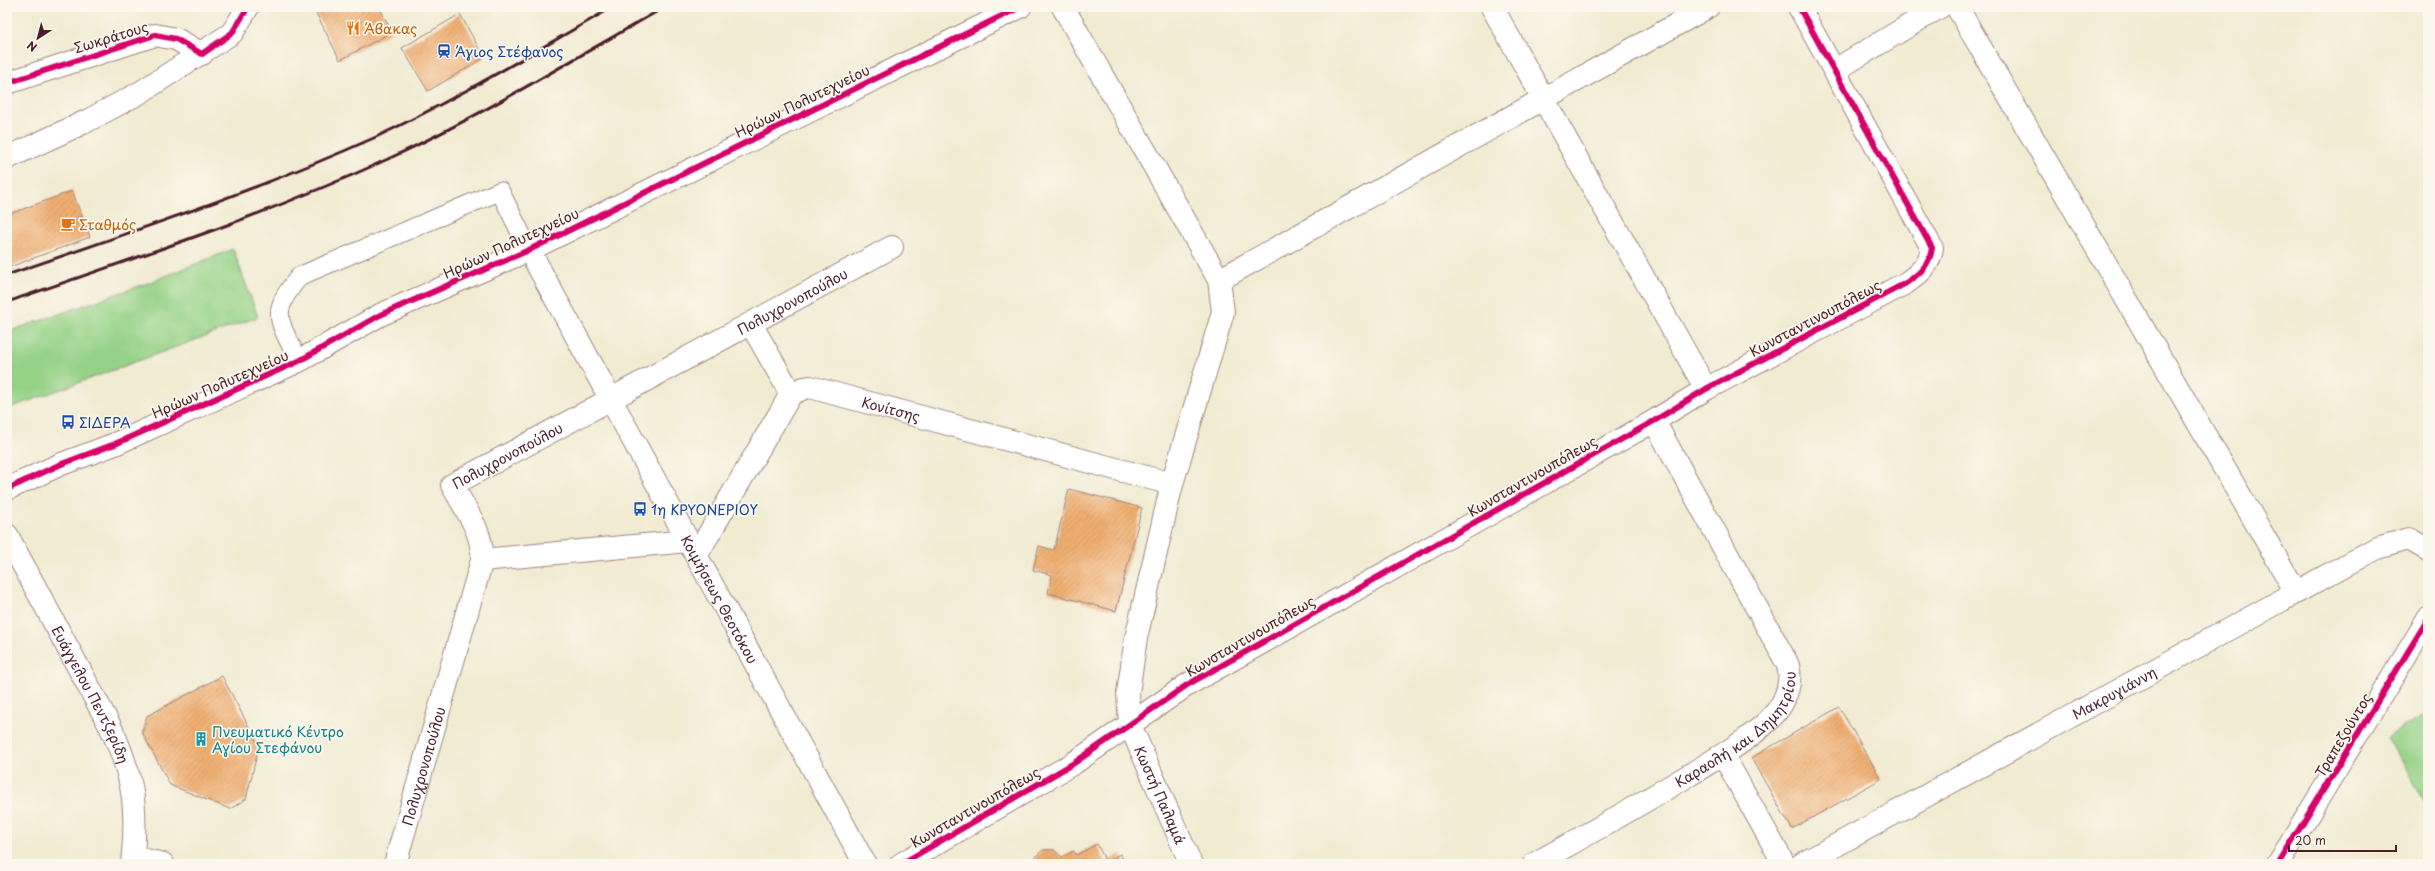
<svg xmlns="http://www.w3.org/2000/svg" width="2435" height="871" viewBox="0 0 2435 871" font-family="'Playpen Sans',sans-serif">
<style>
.grass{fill:#95d287;stroke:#707859}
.building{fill:url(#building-hatch)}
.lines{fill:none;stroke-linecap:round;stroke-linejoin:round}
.service-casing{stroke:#9e857e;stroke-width:20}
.minor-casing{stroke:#9e857e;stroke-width:24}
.tertiary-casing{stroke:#9e857e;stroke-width:24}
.secondary-casing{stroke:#9e857e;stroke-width:24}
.service{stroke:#fff;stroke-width:18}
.minor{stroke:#fff;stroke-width:22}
.tertiary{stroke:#fff;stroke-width:22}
.secondary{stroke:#fff;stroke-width:22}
.rail{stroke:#4a1f2b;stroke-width:3}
.cycleway-casing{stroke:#fbf7ec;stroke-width:8}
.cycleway{stroke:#d6006c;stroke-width:6}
.labels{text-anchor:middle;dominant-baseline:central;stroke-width:3.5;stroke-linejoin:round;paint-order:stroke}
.food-label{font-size:14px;fill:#c56008;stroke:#fbf7ec;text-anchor:start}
.street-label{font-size:14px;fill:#4a1f2b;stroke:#fbf7ec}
.transit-label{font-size:14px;fill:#164399;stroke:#fbf7ec;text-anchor:start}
.culture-label{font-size:14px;fill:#0d838f;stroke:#fbf7ec;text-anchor:start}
</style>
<defs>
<pattern id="building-hatch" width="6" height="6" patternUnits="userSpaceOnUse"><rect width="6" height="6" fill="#efae71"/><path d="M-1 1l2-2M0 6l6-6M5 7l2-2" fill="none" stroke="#ce9562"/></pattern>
</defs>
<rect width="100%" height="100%" fill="#fbf7ec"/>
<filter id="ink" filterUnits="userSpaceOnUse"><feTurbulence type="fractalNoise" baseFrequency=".025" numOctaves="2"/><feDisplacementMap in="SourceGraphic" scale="8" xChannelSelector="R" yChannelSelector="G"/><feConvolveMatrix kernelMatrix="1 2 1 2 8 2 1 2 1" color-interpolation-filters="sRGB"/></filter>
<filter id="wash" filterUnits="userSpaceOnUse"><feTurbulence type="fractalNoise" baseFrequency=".012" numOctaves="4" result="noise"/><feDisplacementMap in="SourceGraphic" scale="16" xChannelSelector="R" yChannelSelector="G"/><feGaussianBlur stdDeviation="0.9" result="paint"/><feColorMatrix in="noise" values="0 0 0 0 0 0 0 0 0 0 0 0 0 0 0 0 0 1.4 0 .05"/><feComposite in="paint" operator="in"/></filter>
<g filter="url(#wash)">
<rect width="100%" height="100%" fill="#f1ebd2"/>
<g class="grass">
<path d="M 233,249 L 258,317 L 7,409 L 7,332 L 148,283 Z"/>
<path d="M 2428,714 L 2428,808 L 2387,737 Z"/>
</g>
<g id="blocks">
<g class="building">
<path d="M 313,7 L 379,7 L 392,32 L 340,60 Z"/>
<path d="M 460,14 L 484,58 L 428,91 L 402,48 Z"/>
<path d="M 72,191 L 90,237 L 7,268 L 7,215 Z"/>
<path d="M 1069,489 L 1142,508 L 1116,611 L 1048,593 L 1052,575 L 1033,570 L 1039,546 L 1054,550 Z"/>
<path d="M 222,676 L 259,746 L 246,799 L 230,809 L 170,785 L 142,732 L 147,716 Z"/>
<path d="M 1839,707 L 1881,779 L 1792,829 L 1751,758 Z"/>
<path d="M 1097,844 L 1106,862 L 1120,854 L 1126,864 L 1032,864 L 1035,857 L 1043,850 L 1054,850 L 1062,857 L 1074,851 L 1076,855 Z"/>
</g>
</g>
</g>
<g filter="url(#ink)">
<use href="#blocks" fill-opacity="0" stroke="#9e857e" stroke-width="1"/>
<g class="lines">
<defs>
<path id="service" d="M 299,361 C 279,321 268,313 300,276 L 500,191 L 529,250"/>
<g id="minor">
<path id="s1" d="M 1063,7 L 1219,280 L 1223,312 L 1172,484 L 1136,638 L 1128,693 L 1130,725 L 1191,864"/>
<path d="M 1492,7 L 1706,389"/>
<path d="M 1957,7 L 2296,592"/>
<path d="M 1835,70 L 1940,7"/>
<path d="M 7,83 L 155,35 L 176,39 L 202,54"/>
<path d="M 1219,280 L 1708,7"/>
<path d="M 751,324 L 791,394"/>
<path id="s2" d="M 7,535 L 111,728 C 134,778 138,809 132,864"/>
<path id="s3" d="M 696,556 L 791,394 L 804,388 L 810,387 L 1172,484"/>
<path d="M 482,560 L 688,541"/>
<path d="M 1723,755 L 1784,864"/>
<path d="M 133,857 L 163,864"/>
<path id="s4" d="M 395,864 L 482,560 C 484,533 465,509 452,485 L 892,247"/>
<path d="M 901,864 L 1074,763 L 1187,685 L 1654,421 L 1706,389 L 1906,283 C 1919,274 1930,265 1932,248 L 1799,7"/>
<path id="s5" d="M 1534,864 C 1587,835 1639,805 1691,774 C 1718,757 1757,736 1777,711 C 1787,698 1793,678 1787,663 L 1654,421"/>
<path id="s6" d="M 1802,864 L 2377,548 L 2409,539 L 2428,550"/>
</g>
<g id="tertiary">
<path d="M 7,158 L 87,121 L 141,92 L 232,33 L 248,7"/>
<path id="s7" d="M 529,250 L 865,864"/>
<path d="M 7,489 L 59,465 L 115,444 L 299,361 L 380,315 L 529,250 L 1020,7"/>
</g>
<path id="secondary" d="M 2278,864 L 2428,619"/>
</defs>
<use href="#service" class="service-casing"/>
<use href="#minor" class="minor-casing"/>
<use href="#tertiary" class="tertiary-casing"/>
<use href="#secondary" class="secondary-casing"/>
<use href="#service" class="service"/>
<use href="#minor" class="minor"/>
<use href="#tertiary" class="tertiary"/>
<use href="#secondary" class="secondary"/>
<g class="rail">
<path d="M 7,275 C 131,232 256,191 376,137 C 457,99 535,51 613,7"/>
<path d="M 7,302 C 135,258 264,216 388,159 C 483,115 573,59 665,7"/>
</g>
<defs>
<g id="cycleway">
<path d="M 7,83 L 155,35 L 176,39 L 202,54 L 232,33 L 248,7"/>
<path d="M 7,489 L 59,465 L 115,444 L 299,361 L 380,315 L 529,250 L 1020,7"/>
<path d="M 901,864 L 1074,763 L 1187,685 L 1654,421 L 1706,389 L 1906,283 C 1919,274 1930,265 1932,248 L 1799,7"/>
<path d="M 2278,864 L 2428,619"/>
</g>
</defs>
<use href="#cycleway" class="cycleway-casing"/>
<use href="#cycleway" class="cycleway"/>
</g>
</g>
<defs>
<symbol id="restaurant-bare" viewBox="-9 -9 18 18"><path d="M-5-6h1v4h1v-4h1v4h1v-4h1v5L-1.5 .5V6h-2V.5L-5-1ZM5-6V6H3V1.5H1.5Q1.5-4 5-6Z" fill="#e8710a" stroke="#fbf7ec" stroke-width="2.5" paint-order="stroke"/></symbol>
<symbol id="station-bare" viewBox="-9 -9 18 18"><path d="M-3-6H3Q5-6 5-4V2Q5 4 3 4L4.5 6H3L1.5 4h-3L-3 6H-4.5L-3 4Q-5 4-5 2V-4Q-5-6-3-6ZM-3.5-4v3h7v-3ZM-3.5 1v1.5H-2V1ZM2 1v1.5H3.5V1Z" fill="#1a4fb4" stroke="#fbf7ec" stroke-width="2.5" paint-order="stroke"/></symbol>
<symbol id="cafe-bare" viewBox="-9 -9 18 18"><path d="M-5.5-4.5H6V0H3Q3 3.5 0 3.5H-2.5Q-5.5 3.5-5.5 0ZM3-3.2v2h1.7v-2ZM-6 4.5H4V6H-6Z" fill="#e8710a" stroke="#fbf7ec" stroke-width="2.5" paint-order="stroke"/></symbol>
<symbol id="bus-bare" viewBox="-9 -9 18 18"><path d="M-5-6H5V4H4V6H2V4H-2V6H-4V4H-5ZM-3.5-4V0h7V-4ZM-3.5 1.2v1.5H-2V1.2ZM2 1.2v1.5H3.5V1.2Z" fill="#1a4fb4" stroke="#fbf7ec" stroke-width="2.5" paint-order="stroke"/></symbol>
<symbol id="building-bare" viewBox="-9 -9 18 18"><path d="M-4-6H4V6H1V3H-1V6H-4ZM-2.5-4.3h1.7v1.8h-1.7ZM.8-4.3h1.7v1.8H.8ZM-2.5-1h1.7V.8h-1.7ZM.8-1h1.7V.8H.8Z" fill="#0f9aa8" stroke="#fbf7ec" stroke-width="2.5" paint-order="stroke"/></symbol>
</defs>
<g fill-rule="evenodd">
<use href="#restaurant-bare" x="343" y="18" width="20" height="20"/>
<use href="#station-bare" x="434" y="41" width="20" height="20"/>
<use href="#cafe-bare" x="58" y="214" width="20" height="20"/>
<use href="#bus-bare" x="58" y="412" width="20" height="20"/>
<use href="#bus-bare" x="630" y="499" width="20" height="20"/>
<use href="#building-bare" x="191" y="729" width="20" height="20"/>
</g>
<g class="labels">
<g class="food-label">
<text x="364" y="28">Άβακας</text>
<text x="79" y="224">Σταθμός</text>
</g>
<g class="street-label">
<text transform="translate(111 37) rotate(-17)">Σωκράτους</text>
<text transform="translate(802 101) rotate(-26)">Ηρώων Πολυτεχνείου</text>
<text transform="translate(511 243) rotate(-25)">Ηρώων Πολυτεχνείου</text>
<text stroke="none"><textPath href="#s4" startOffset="785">Πολυχρονοπούλου</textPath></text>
<text transform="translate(1815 318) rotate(-28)">Κωνσταντινουπόλεως</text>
<text transform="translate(220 384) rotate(-24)">Ηρώων Πολυτεχνείου</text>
<text stroke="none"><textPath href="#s3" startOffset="292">Κονίτσης</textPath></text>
<text stroke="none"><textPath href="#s4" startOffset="461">Πολυχρονοπούλου</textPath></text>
<text transform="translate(1532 476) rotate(-30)">Κωνσταντινουπόλεως</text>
<text stroke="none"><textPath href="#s7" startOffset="398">Κοιμήσεως Θεοτόκου</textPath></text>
<text transform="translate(1250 636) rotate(-30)">Κωνσταντινουπόλεως</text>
<text stroke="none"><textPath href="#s6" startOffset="356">Μακρυγιάννη</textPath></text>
<text stroke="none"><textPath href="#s2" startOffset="180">Ευάγγελου Πεντζερίδη</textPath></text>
<text stroke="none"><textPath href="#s5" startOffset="247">Καραολή και Δημητρίου</textPath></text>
<text transform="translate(2343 735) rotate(-59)">Τραπεζούντος</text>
<text stroke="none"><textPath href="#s4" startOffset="102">Πολυχρονοπούλου</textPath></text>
<text stroke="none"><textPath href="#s1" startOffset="848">Κωστή Παλαμά</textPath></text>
<text transform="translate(975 807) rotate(-30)">Κωνσταντινουπόλεως</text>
</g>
<g class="transit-label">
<text x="455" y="51">Άγιος Στέφανος</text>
<text x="79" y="422">ΣΙΔΕΡΑ</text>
<text x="651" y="509">1η ΚΡΥΟΝΕΡΙΟΥ</text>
</g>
<g class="culture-label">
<text x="212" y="731">Πνευματικό Κέντρο<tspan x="212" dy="16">Αγίου Στεφάνου</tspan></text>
</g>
</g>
<rect width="2435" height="871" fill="none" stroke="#fbf7ec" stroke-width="24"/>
<g transform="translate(38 38) rotate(216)" stroke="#fbf7ec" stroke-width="3" paint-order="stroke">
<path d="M0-3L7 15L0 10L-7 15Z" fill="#4a1f2b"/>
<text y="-6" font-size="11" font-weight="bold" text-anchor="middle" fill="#4a1f2b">N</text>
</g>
<path d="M2289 845v6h107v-6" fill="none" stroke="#4a1f2b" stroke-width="2"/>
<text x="2295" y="845" font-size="12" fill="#4a1f2b" stroke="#fbf7ec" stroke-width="3" paint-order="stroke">20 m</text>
</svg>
